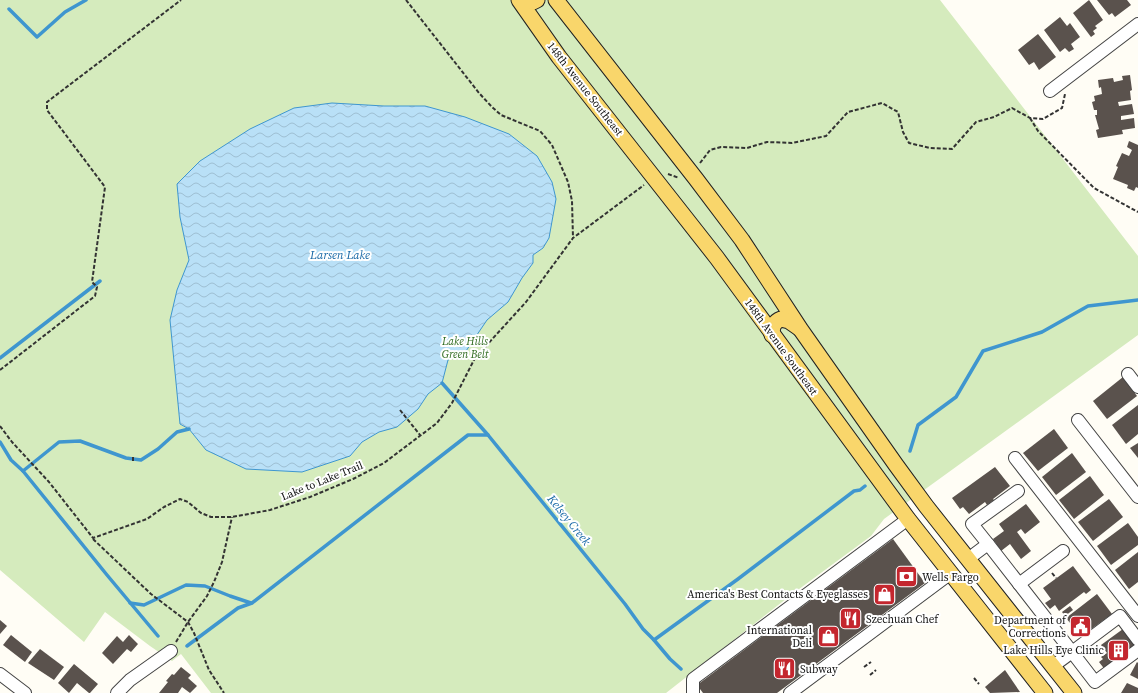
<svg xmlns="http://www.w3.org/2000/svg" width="1138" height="693" viewBox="0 0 1138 693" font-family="'Source Serif 4',serif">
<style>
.park{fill:#d5ebbd}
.water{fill:url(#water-waves);stroke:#3f96cf}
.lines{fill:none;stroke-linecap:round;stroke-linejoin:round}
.stream{stroke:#3f96cf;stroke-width:3.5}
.building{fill:#5a524d}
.minor-casing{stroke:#444;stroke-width:14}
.major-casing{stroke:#222;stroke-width:17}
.path{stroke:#333;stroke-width:2;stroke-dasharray:4 2;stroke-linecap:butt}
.minor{stroke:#fff;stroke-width:12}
.major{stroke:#f9d66b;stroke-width:15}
.labels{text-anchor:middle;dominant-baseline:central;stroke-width:4;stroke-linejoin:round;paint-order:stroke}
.street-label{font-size:11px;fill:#111;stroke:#fff}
.park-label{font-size:11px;font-style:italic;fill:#2f6b1f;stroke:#fff}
.poi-label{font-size:11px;fill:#111;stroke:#fff;text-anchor:end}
.water-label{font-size:12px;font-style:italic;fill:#1768a6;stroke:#fff}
</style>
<defs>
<pattern id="water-waves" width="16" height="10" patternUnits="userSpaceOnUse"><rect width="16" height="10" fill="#b9e0f7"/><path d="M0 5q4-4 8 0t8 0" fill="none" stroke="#9ebfd3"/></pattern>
</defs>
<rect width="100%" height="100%" fill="#fffdf5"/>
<path class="park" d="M 0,0 L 940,0 L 1138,256 L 1138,335 L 884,519 L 871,536 L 791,595 L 666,693 L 211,693 L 181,654 L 172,661 L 150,646 L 105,612 L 84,642 L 0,570 Z"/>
<path class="water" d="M 332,103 L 384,106 L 425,106 L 465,117 L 509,134 L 537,156 L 552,182 L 556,199 L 549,238 L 543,248 L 533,255 L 533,263 L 522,278 L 508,302 L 487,320 L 466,351 L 448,360 L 442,383 L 428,394 L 418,409 L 397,427 L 379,432 L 362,442 L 350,456 L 302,472 L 246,469 L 206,450 L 189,429 L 180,424 L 170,320 L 177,290 L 189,260 L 180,217 L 177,184 L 200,161 L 250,129 L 294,108 Z"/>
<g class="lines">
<g class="stream">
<path d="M 9,9 L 37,37 L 65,12 L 86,0"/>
<path d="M 0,358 L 100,281"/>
<path d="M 442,383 L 488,435 L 625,604 L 643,629 L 654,640 L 670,659 L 681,669"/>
<path d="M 0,442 L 11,460 L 23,471 L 59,442 L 80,441 L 126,458 L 141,460 L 158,449 L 177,432 L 189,429"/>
<path d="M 910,451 L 918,425 L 956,397 L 983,351 L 1042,332 L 1088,306 L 1138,300"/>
<path d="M 23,471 L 107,575 L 158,636"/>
<path d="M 130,603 L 144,605 L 186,585 L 205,586 L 230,596 L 251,603"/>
<path d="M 654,640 L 738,579 L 854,491 L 860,490 L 865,486"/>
<path d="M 187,646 L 238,608 L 252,603 L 468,435 L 488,435"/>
</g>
</g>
<g class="building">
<path d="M 1089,0 L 1103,20 L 1095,26 L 1097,28 L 1093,31 L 1095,34 L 1091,37 L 1073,13 Z"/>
<path d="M 1097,0 L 1127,0 L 1131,5 L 1115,17 L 1112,13 L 1109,15 Z"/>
<path d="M 1060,17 L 1067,26 L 1070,23 L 1080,37 L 1071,44 L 1074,49 L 1069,52 L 1065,48 L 1060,52 L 1044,30 Z"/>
<path d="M 1038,34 L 1056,57 L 1039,70 L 1034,62 L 1029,65 L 1018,50 Z"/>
<path d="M 1130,75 L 1132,90 L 1130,91 L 1131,100 L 1118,102 L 1119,106 L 1132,104 L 1134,114 L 1121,116 L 1121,120 L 1134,118 L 1135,128 L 1122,130 L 1123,134 L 1098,138 L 1096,130 L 1099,129 L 1095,115 L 1097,115 L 1097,110 L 1094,110 L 1092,102 L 1095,101 L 1094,96 L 1102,94 L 1101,87 L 1099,88 L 1098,80 L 1113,78 L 1114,82 L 1123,80 L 1122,76 Z"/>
<path d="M 1129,141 L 1138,145 L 1138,188 L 1136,187 L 1134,191 L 1127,188 L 1128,185 L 1113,179 L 1118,167 L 1116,166 L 1122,153 L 1129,156 L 1132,150 L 1127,147 Z"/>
<path d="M 1123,377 L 1137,396 L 1107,419 L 1093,401 Z"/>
<path d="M 1138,405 L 1138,434 L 1126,444 L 1112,425 Z"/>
<path d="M 1054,429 L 1068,448 L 1038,471 L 1023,453 Z"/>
<path d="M 1138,443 L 1138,458 L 1130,448 Z"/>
<path d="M 1072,453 L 1086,472 L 1056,495 L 1042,477 Z"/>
<path d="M 995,467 L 1010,486 L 993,499 L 994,500 L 987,505 L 985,502 L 969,514 L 963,507 L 960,509 L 952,498 Z"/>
<path d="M 1090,476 L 1104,495 L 1074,519 L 1059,500 Z"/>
<path d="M 1109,499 L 1123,517 L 1093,541 L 1078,522 Z"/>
<path d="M 1026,504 L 1040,522 L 1025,534 L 1021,529 L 1017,532 L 1031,551 L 1021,559 L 1010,544 L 1001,551 L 993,539 L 1004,531 L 999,524 Z"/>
<path d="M 1128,523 L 1138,537 L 1138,545 L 1111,565 L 1097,546 Z"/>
<path d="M 893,539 L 925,583 L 777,693 L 703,693 L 697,685 Z"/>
<path d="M 1138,552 L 1138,582 L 1129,589 L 1115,570 Z"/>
<path d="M 1073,566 L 1091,590 L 1086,594 L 1084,592 L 1059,611 L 1055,605 L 1050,609 L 1045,603 L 1051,599 L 1043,588 Z"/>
<path d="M 1097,594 L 1112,614 L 1087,632 L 1084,628 L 1081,630 L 1079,627 L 1075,629 L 1066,618 Z"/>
<path d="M 1070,606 L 1073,610 L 1065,616 L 1062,612 Z"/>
<path d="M 0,620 L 7,626 L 0,634 Z"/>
<path d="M 1123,629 L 1137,648 L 1106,671 L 1099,662 L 1103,659 L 1101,657 L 1107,653 L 1101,645 Z"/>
<path d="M 11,635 L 32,652 L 25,662 L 3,645 Z"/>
<path d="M 129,635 L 138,644 L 131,652 L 127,649 L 113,664 L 102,653 L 117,636 L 123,642 Z"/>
<path d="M 40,649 L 64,667 L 54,680 L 28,663 Z"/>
<path d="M 1137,662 L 1138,663 L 1138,679 L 1130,675 Z"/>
<path d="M 74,664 L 98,684 L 90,693 L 89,693 L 77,683 L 69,693 L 58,683 Z"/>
<path d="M 181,667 L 191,675 L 188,678 L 197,686 L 190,693 L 182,687 L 178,693 L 159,693 L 168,682 L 166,681 L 172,674 L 174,675 Z"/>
<path d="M 1005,670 L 1020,692 L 990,693 L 985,687 Z"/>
<path d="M 1127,683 L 1138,688 L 1138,693 L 1121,693 Z"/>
</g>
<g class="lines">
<defs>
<g id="minor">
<path d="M 1050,91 L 1138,24"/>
<path d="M 1128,374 L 1138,387"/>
<path d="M 1078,420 L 1138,497"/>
<path d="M 1015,458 L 1138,616"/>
<path d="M 988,544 L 1072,652 L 1053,666"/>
<path d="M 968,559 L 988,544 L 972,524 L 1018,491"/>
<path d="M 1019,584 L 1063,551"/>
<path d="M 1138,640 L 1120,616 L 1072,652 L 1095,682 L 1138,650"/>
<path d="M 0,674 L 25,693"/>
<path d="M 117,693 L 130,680 L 171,651"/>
<path d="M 693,693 L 693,679 L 908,519"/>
<path d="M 790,693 L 951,573"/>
</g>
<g id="major">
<path d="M 519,0 L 559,57 L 717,258 L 908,519 L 1045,693"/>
<path d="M 524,0 L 533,2 L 537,0"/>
<path d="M 556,0 L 696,179 L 742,240 L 801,330 L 896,465 L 926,506 L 1074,693"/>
<path d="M 772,335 C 772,328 773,322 781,319 L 789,321 L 799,328"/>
</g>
</defs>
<use href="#minor" class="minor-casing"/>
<use href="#major" class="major-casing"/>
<g class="path">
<path d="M 406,0 L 479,93 L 492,107 L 501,115 L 540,131 L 552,145 L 568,182 L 572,201 L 573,238"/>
<path d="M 1030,118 L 1038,131 L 1094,188 L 1138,212"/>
<path d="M 700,163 L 710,150 L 721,147 L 747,148 L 767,142 L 792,143 L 826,136 L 848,112 L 882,103 L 898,112 L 903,132 L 909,143 L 930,148 L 952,149 L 976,122 L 994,117 L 1012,108 L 1030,118 L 1043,119 L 1062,108 L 1065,94"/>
<path d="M 668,174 L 679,178"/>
<path d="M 0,370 L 95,296 L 97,287 L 92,282 L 105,187 L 47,110 L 47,102 L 181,0"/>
<path d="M 400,410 L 420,435"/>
<path d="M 0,426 L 12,442 L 49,482 L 93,538 L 147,519 L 164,507 L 180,499 L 188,502 L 201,513 L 211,517 L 232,517 L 270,510 L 310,497 L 353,479 L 384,463 L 437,423 L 452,403 L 475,358 L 526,302 L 573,238 L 644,185"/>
<path d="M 133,457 L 133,461"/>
<path d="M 93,539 L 151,594 L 188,622 L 194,633 L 209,670 L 224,693"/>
<path d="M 1052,573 L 1056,578"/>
<path d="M 176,642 L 188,622 L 207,596 L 214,582 L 222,562 L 232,517"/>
<path d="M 864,667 L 871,662"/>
<path d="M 870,675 L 876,670"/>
<path d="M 974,678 L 979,684"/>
</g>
<use href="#minor" class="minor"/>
<use href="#major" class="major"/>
</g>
<defs>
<symbol id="bank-square" viewBox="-11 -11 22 22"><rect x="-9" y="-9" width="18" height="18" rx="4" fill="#c4262e" stroke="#fff"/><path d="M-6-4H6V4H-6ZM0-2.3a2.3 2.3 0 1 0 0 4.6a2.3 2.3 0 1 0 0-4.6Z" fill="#fff"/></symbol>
<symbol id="shop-square" viewBox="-11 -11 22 22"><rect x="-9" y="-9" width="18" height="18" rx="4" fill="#c4262e" stroke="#fff"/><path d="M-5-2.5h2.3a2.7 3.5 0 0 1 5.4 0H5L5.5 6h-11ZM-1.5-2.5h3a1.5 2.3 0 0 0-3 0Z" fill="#fff"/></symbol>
<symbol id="restaurant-square" viewBox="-11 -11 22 22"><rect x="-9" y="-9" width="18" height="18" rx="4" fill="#c4262e" stroke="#fff"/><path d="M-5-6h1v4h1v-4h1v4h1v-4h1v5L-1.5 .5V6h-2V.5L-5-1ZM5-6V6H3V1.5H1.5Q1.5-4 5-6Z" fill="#fff"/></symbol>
<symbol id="civic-square" viewBox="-11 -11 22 22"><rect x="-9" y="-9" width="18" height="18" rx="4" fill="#c4262e" stroke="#fff"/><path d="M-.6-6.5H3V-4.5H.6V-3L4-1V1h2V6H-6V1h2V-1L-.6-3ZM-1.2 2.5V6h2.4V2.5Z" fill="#fff"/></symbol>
<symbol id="building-square" viewBox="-11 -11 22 22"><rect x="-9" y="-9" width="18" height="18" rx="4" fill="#c4262e" stroke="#fff"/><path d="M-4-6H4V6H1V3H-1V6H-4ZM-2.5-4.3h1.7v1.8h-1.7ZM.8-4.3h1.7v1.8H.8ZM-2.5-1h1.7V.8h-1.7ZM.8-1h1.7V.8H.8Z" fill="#fff"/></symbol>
</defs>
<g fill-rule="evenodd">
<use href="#bank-square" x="894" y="564" width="25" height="25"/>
<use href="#shop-square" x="872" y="582" width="25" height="25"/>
<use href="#restaurant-square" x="838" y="606" width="25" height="25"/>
<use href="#civic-square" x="1068" y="614" width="25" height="25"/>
<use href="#shop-square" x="816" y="624" width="25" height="25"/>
<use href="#building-square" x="1106" y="638" width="25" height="25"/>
<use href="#restaurant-square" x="772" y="656" width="25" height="25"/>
</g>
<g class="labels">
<g class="street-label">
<text transform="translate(585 89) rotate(52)">148th Avenue Southeast</text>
<text transform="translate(781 347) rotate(54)">148th Avenue Southeast</text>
<text transform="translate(322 481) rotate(-22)">Lake to Lake Trail</text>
</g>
<g class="park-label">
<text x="465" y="341">Lake Hills<tspan x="465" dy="13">Green Belt</tspan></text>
</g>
<g class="poi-label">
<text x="922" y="577" text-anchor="start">Wells Fargo</text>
<text x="868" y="594">America's Best Contacts &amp; Eyeglasses</text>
<text x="866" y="619" text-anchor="start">Szechuan Chef</text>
<text x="1066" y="620">Department of<tspan x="1066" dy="13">Corrections</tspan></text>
<text x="812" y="630">International<tspan x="812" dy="13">Deli</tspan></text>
<text x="1104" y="650">Lake Hills Eye Clinic</text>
<text x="800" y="669" text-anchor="start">Subway</text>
</g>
<g class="water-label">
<text x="340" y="255">Larsen Lake</text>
<text transform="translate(569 520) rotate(51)">Kelsey Creek</text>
</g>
</g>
</svg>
